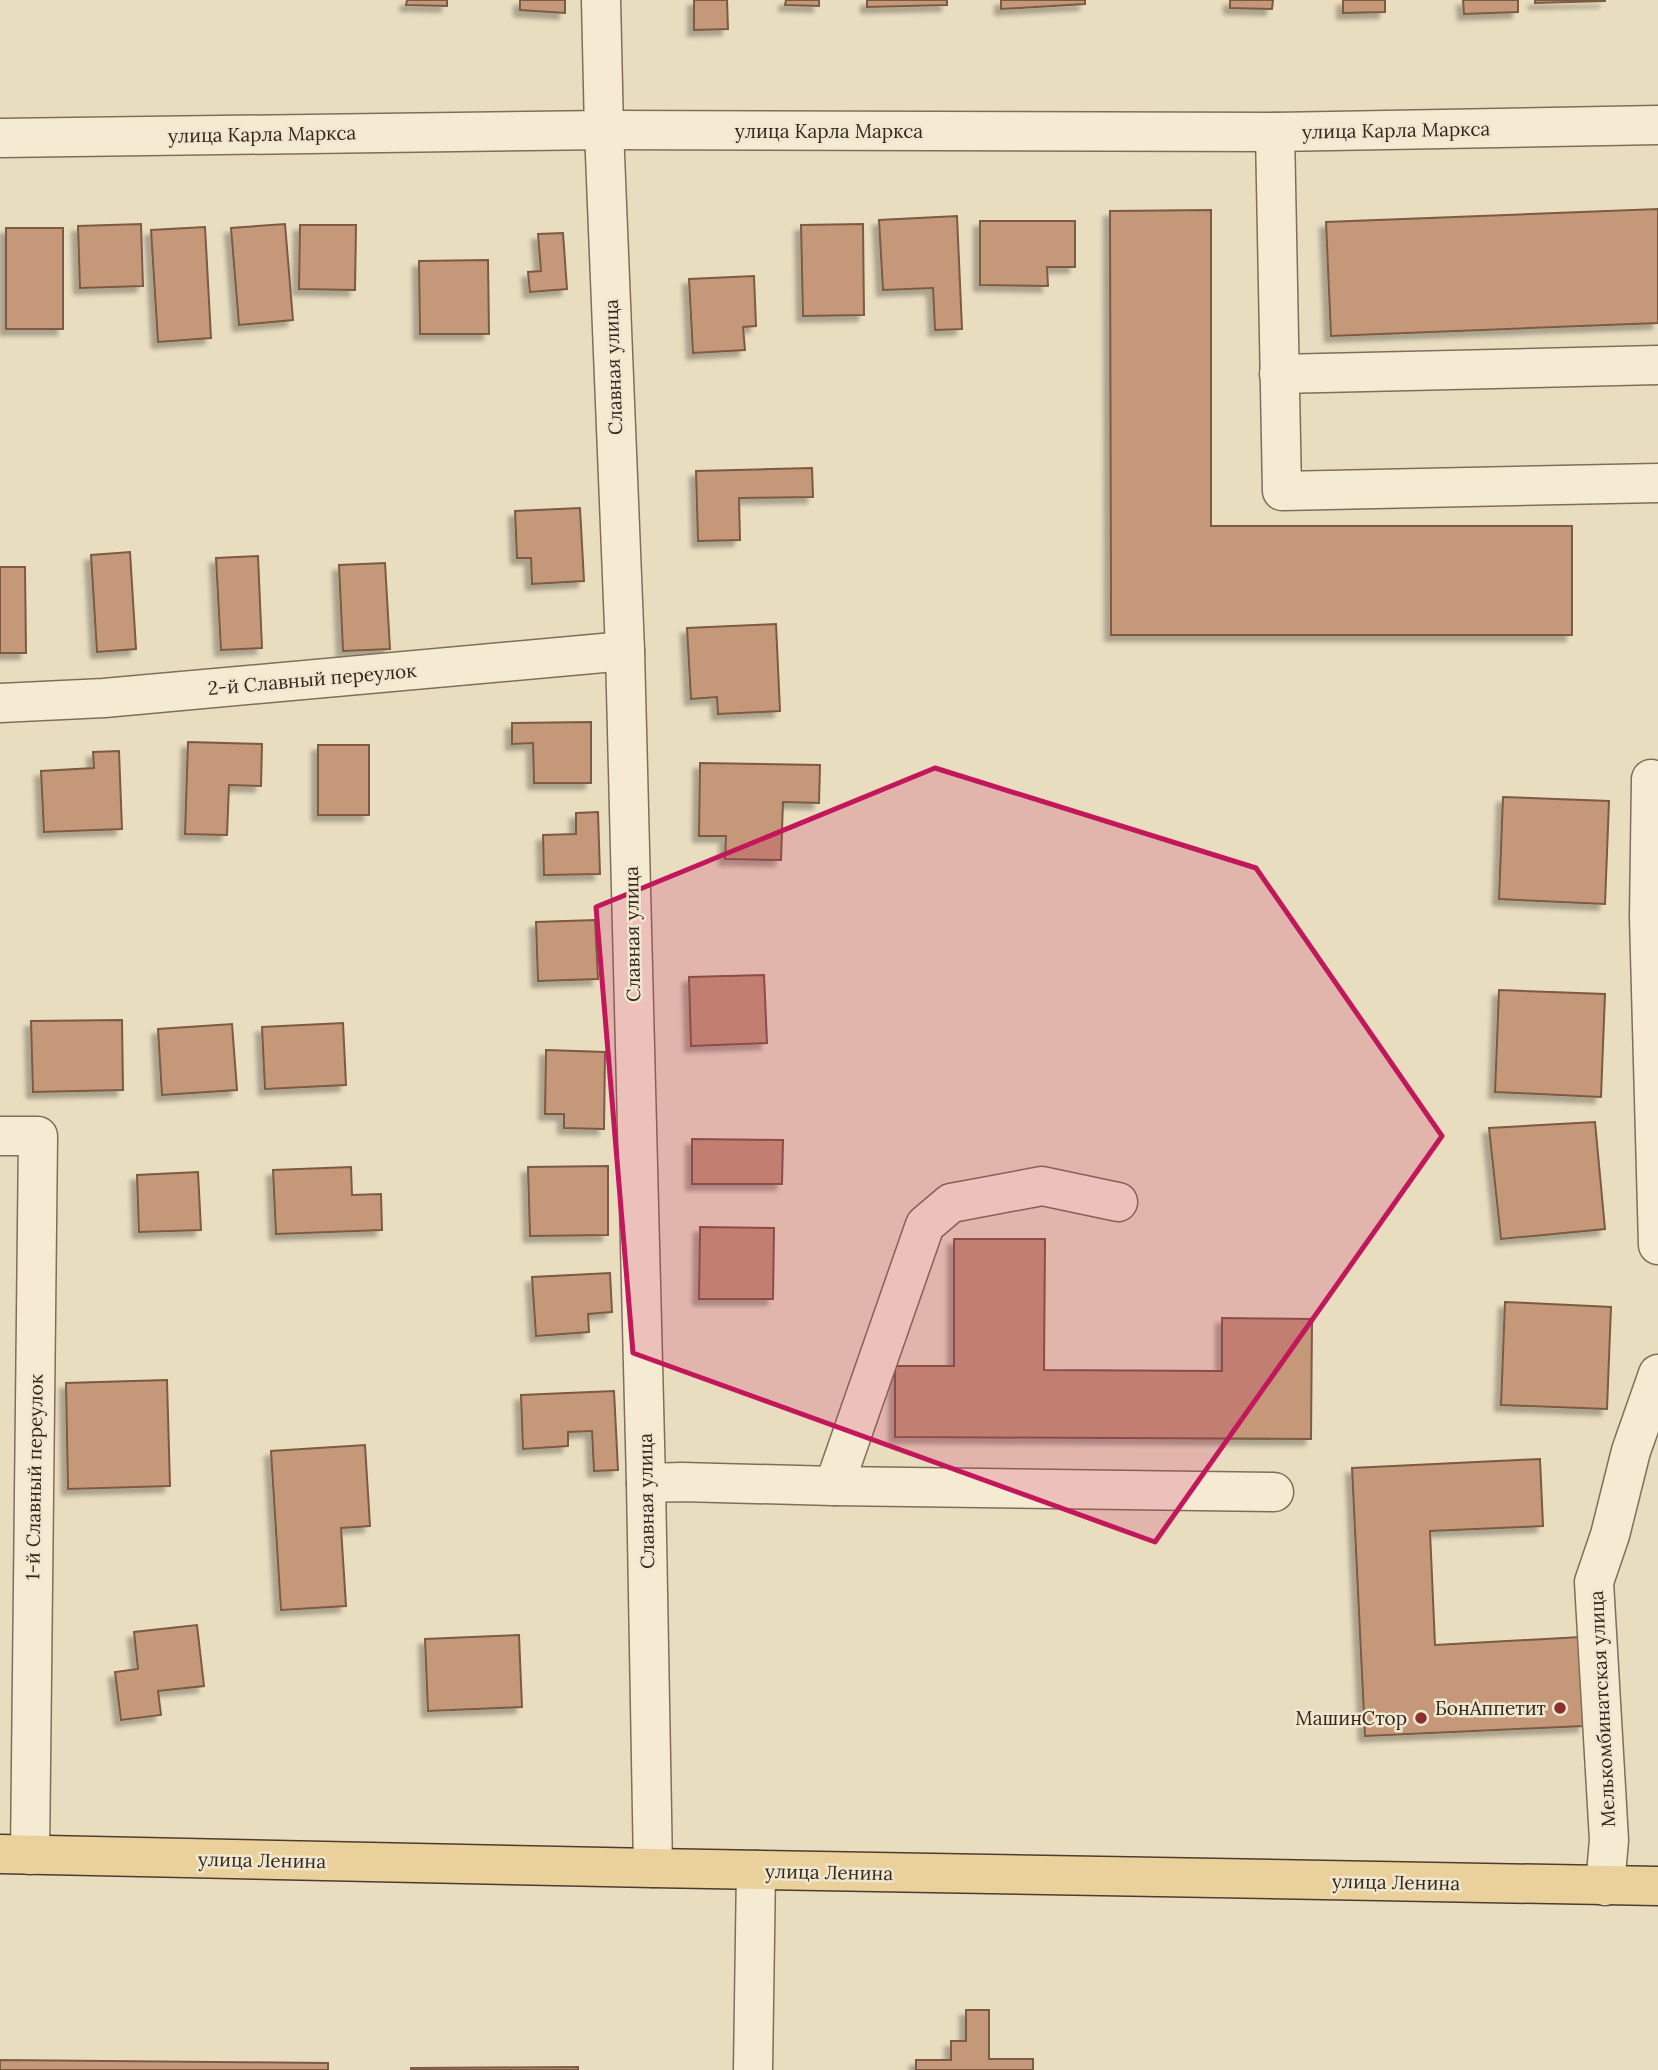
<svg xmlns="http://www.w3.org/2000/svg" width="1658" height="2070" viewBox="0 0 1658 2070" font-family="Lora,serif">
<style>
.building{fill:#c49879;stroke:#7d5a42;stroke-width:2;filter:url(#shadow)}
.lines{fill:none;stroke-linecap:round;stroke-linejoin:round}
.minor-casing{stroke:#806e5a;stroke-width:41}
.major-casing{stroke:#4e3d2e;stroke-width:41}
.minor{stroke:#f5ebd2;stroke-width:38}
.major{stroke:#ead19b;stroke-width:38}
.marked{fill:#c2185b;fill-opacity:0.2;stroke:#c2185b;stroke-width:5;stroke-linejoin:round}
.poi-dot{fill:#8a3030;stroke:#f1e7cf;stroke-width:2.5}
.labels{text-anchor:middle;dominant-baseline:central;stroke-width:5;stroke-linejoin:round;paint-order:stroke}
.street-label{font-size:19px;fill:#31271d;stroke:#f1e7cf}
.poi-label{font-size:19px;fill:#31271d;stroke:#f1e7cf;text-anchor:end}
</style>
<defs>
<filter id="shadow"><feDropShadow dx="-6" dy="6" stdDeviation="2" flood-color="#0004"/></filter>
</defs>
<rect width="100%" height="100%" fill="#e9ddc0"/>
<g class="building">
<path d="M 407,0 L 447,0 L 447,6 L 406,5 Z"/>
<path d="M 520,0 L 565,0 L 565,13 L 520,10 Z"/>
<path d="M 694,0 L 727,0 L 728,29 L 694,30 Z"/>
<path d="M 786,0 L 819,0 L 819,6 L 785,5 Z"/>
<path d="M 867,0 L 947,0 L 947,5 L 867,7 Z"/>
<path d="M 1001,0 L 1085,0 L 1085,4 L 1001,9 Z"/>
<path d="M 1230,0 L 1273,0 L 1272,9 L 1230,8 Z"/>
<path d="M 1343,0 L 1385,0 L 1385,12 L 1343,13 Z"/>
<path d="M 1463,0 L 1518,0 L 1518,12 L 1464,14 Z"/>
<path d="M 1535,0 L 1605,0 L 1605,1 L 1535,3 Z"/>
<path d="M 1658,209 L 1658,323 L 1331,336 L 1326,222 Z"/>
<path d="M 1211,210 L 1211,526 L 1572,526 L 1572,635 L 1111,635 L 1110,211 Z"/>
<path d="M 957,216 L 962,329 L 935,330 L 933,288 L 883,290 L 879,220 Z"/>
<path d="M 980,221 L 1075,221 L 1075,267 L 1047,267 L 1048,286 L 980,285 Z"/>
<path d="M 141,224 L 143,286 L 80,288 L 78,226 Z"/>
<path d="M 285,224 L 293,320 L 239,325 L 231,228 Z"/>
<path d="M 863,224 L 864,315 L 803,316 L 801,225 Z"/>
<path d="M 300,225 L 356,225 L 355,290 L 299,289 Z"/>
<path d="M 205,227 L 211,338 L 158,342 L 151,230 Z"/>
<rect x="6" y="228" width="57" height="101"/>
<path d="M 563,233 L 567,289 L 530,292 L 528,272 L 541,271 L 538,234 Z"/>
<path d="M 488,260 L 489,334 L 420,334 L 419,261 Z"/>
<path d="M 754,276 L 756,326 L 743,327 L 745,350 L 693,353 L 689,279 Z"/>
<path d="M 812,468 L 813,497 L 739,498 L 740,540 L 698,541 L 696,471 Z"/>
<path d="M 580,508 L 584,581 L 532,584 L 531,558 L 517,558 L 515,511 Z"/>
<path d="M 130,552 L 136,649 L 97,652 L 91,555 Z"/>
<path d="M 258,556 L 262,648 L 221,650 L 216,558 Z"/>
<path d="M 385,563 L 390,649 L 343,651 L 339,565 Z"/>
<path d="M 0,567 L 25,567 L 26,653 L 0,653 Z"/>
<path d="M 776,624 L 780,711 L 718,714 L 717,697 L 691,699 L 687,628 Z"/>
<path d="M 591,722 L 591,783 L 534,783 L 533,743 L 512,744 L 512,723 Z"/>
<path d="M 188,742 L 262,744 L 261,786 L 229,785 L 227,835 L 185,834 Z"/>
<rect x="318" y="745" width="51" height="70"/>
<path d="M 119,751 L 122,829 L 44,832 L 41,771 L 94,768 L 93,752 Z"/>
<path d="M 700,763 L 820,765 L 819,803 L 783,802 L 781,860 L 725,859 L 726,836 L 699,836 Z"/>
<path d="M 1503,797 L 1609,801 L 1605,904 L 1499,899 Z"/>
<path d="M 598,812 L 600,874 L 544,875 L 543,835 L 576,834 L 576,813 Z"/>
<path d="M 595,920 L 598,979 L 538,981 L 536,922 Z"/>
<path d="M 764,975 L 767,1043 L 691,1046 L 689,977 Z"/>
<path d="M 1499,990 L 1605,994 L 1601,1097 L 1495,1092 Z"/>
<path d="M 122,1020 L 123,1090 L 33,1092 L 31,1021 Z"/>
<path d="M 343,1023 L 346,1085 L 265,1089 L 262,1027 Z"/>
<path d="M 232,1024 L 237,1090 L 162,1095 L 158,1029 Z"/>
<path d="M 546,1050 L 605,1052 L 604,1129 L 564,1128 L 564,1114 L 545,1114 Z"/>
<path d="M 1595,1122 L 1605,1229 L 1501,1239 L 1489,1128 Z"/>
<path d="M 692,1139 L 783,1140 L 782,1184 L 692,1184 Z"/>
<path d="M 608,1166 L 608,1235 L 530,1236 L 528,1167 Z"/>
<path d="M 351,1167 L 352,1195 L 381,1194 L 382,1230 L 276,1234 L 273,1170 Z"/>
<path d="M 198,1172 L 201,1230 L 139,1232 L 137,1175 Z"/>
<path d="M 700,1227 L 774,1228 L 773,1299 L 699,1299 Z"/>
<path d="M 954,1239 L 1045,1239 L 1044,1370 L 1222,1371 L 1222,1318 L 1312,1319 L 1311,1439 L 895,1437 L 895,1366 L 954,1366 Z"/>
<path d="M 610,1273 L 612,1312 L 588,1314 L 589,1332 L 536,1336 L 532,1277 Z"/>
<path d="M 1505,1302 L 1611,1307 L 1607,1409 L 1501,1405 Z"/>
<path d="M 167,1380 L 170,1486 L 68,1489 L 66,1383 Z"/>
<path d="M 614,1391 L 618,1470 L 594,1471 L 592,1431 L 568,1432 L 568,1446 L 523,1449 L 521,1395 Z"/>
<path d="M 365,1445 L 370,1526 L 341,1528 L 346,1606 L 281,1610 L 271,1451 Z"/>
<path d="M 1540,1459 L 1543,1526 L 1430,1531 L 1435,1645 L 1580,1637 L 1584,1726 L 1365,1736 L 1352,1468 Z"/>
<path d="M 197,1625 L 204,1686 L 158,1691 L 161,1715 L 121,1720 L 115,1672 L 138,1669 L 134,1632 Z"/>
<path d="M 519,1635 L 522,1707 L 428,1711 L 425,1639 Z"/>
<path d="M 966,2010 L 989,2010 L 989,2059 L 1033,2059 L 1033,2070 L 916,2070 L 916,2060 L 951,2060 L 951,2041 L 966,2041 Z"/>
<path d="M 0,2060 L 328,2063 L 328,2070 L 0,2070 Z"/>
<path d="M 578,2067 L 578,2070 L 411,2070 L 411,2068 Z"/>
</g>
<g class="lines">
<defs>
<g id="minor">
<path d="M 601,0 L 604,130 L 625,651 L 646,1483 L 653,1868"/>
<path d="M 1275,132 L 1282,491 L 1658,483"/>
<path d="M 0,138 L 604,130 L 1275,132 L 1658,125"/>
<path d="M 1279,374 L 1658,365"/>
<path d="M 0,703 L 104,698 L 625,651"/>
<path d="M 1651,779 L 1649,917 L 1658,1245"/>
<path d="M 0,1136 L 38,1136 L 30,1855"/>
<path d="M 646,1483 L 682,1482 L 834,1486 L 1274,1492"/>
<path d="M 834,1486 L 925,1225 L 951,1203 L 1042,1186 L 1118,1202"/>
<path d="M 1605,1886 L 1609,1840 L 1594,1582 L 1610,1535 L 1631,1451 L 1658,1374"/>
<path d="M 753,2070 L 756,1870"/>
</g>
<path id="major" d="M 0,1854 L 653,1868 L 1658,1886"/>
</defs>
<use href="#minor" class="minor-casing"/>
<use href="#major" class="major-casing"/>
<use href="#minor" class="minor"/>
<use href="#major" class="major"/>
</g>
<path class="marked" d="M 935,768 L 1256,868 L 1442,1136 L 1155,1542 L 633,1353 L 596,907 Z"/>
<g class="poi-dot">
<circle cx="1560" cy="1708" r="7"/>
<circle cx="1421" cy="1718" r="7"/>
</g>
<g class="labels">
<g class="street-label">
<text transform="translate(1396 130) rotate(-1)">улица Карла Маркса</text>
<text x="829" y="131">улица Карла Маркса</text>
<text transform="translate(262 134) rotate(-1)">улица Карла Маркса</text>
<text transform="translate(613 367) rotate(-92)">Славная улица</text>
<text transform="translate(312 679) rotate(-5)">2-й Славный переулок</text>
<text transform="translate(632 934) rotate(-91)">Славная улица</text>
<text transform="translate(34 1477) rotate(-89)">1-й Славный переулок</text>
<text transform="translate(646 1501) rotate(-91)">Славная улица</text>
<text transform="translate(1602 1709) rotate(-93)">Мелькомбинатская улица</text>
<text transform="translate(262 1860) rotate(1)">улица Ленина</text>
<text transform="translate(829 1872) rotate(1)">улица Ленина</text>
<text transform="translate(1396 1882) rotate(1)">улица Ленина</text>
</g>
<g class="poi-label">
<text x="1546" y="1708">БонАппетит</text>
<text x="1407" y="1718">МашинСтор</text>
</g>
</g>
</svg>
